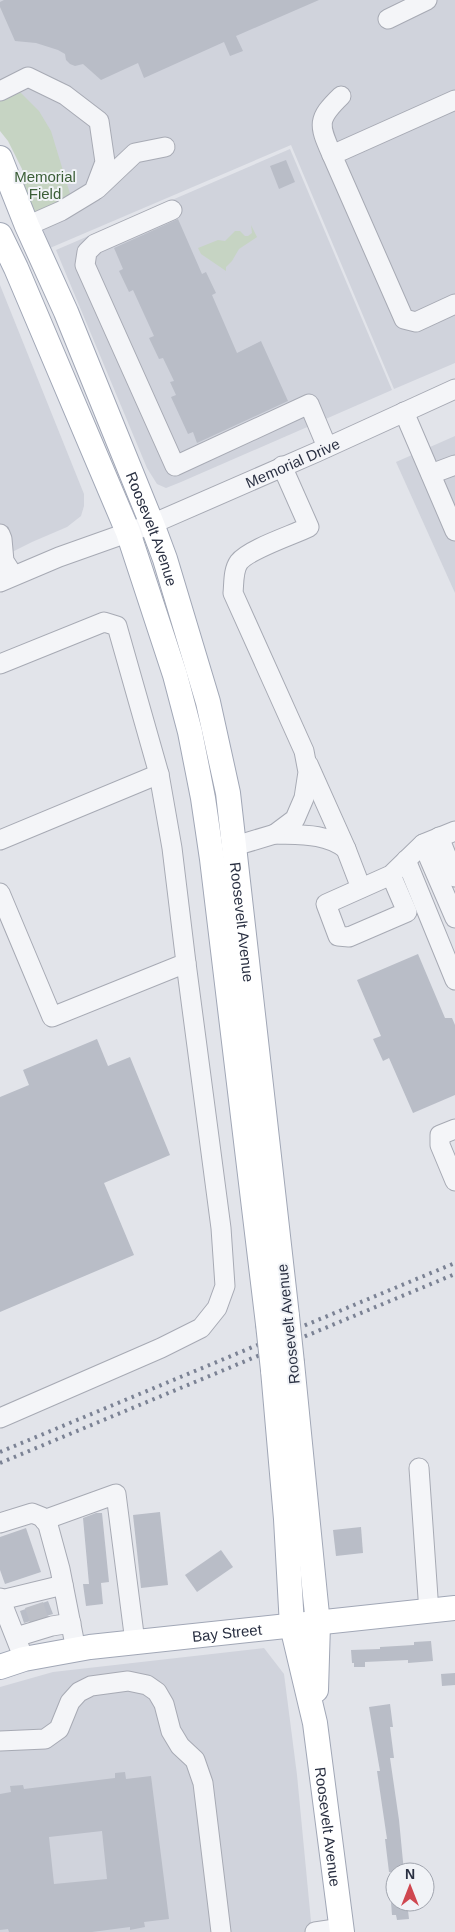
<svg xmlns="http://www.w3.org/2000/svg" width="455" height="1932" viewBox="0 0 455 1932" font-family="Arial,sans-serif">
<style>
.built{fill:#d0d3dc}
.green{fill:#c6d4c3}
.building{fill:#b9bdc7;fill-rule:evenodd}
.lines{fill:none;stroke-linecap:round;stroke-linejoin:round}
.minor-tunnel{stroke:#bdc0c8;stroke-width:19;stroke-dasharray:19 9;stroke-linecap:butt}
.minor-casing{stroke:#a7aab4;stroke-width:21}
.major-casing{stroke:#a1a7b6;stroke-width:26}
.minor{stroke:#f4f5f8;stroke-width:19}
.major{stroke:#fff;stroke-width:24}
.rail{stroke:#7b8294;stroke-width:4;stroke-dasharray:2.5 5;stroke-linecap:butt}
.major-bridge-casing{stroke:#a1a7b6;stroke-width:26;stroke-linecap:butt}
.major-bridge{stroke:#fff;stroke-width:24}
.labels{text-anchor:middle;dominant-baseline:central;stroke-width:4;stroke-linejoin:round;paint-order:stroke}
.park-label{font-size:15px;fill:#3b5e37;stroke:#f1f3f7}
.street-label{font-size:15px;fill:#2a3042;stroke:#f1f3f7}
</style>
<rect width="100%" height="100%" fill="#e2e4ea"/>
<g class="built">
<path d="M 0,0 L 455,0 L 455,363 L 394,389 L 291,145 L 50,248 L 36,211 L 71,197 L 0,98 Z"/>
<path d="M 290,149 L 392,390 L 181,482 L 166,488 L 157,484 L 147,468 L 56,250 Z"/>
<path d="M 0,285 L 84,494 L 84,506 L 81,516 L 67,527 L 32,542 L 0,558 Z"/>
<path d="M 455,436 L 455,593 L 396,462 Z"/>
<path d="M 264,1648 L 284,1674 L 297,1775 L 312,1932 L 0,1932 L 0,1687 L 53,1672 Z"/>
</g>
<g class="green">
<path d="M 20,92 L 39,111 L 51,131 L 71,197 L 32,213 L 23,194 L 22,169 L 8,141 L 0,131 L 0,98 Z"/>
<path d="M 251,225 L 257,237 L 239,249 L 232,261 L 226,267 L 226,271 L 201,254 L 198,248 L 218,240 L 225,241 L 235,231 L 240,231 L 245,236 L 248,236 L 252,233 Z"/>
</g>
<g class="building">
<path d="M 4,0 L 319,0 L 236,36 L 243,51 L 230,56 L 224,42 L 144,78 L 138,63 L 101,80 L 83,64 L 75,66 L 70,64 L 66,60 L 65,54 L 58,50 L 36,43 L 15,41 L 0,7 L 0,2 Z"/>
<path d="M 286,160 L 295,182 L 279,189 L 270,166 Z"/>
<path d="M 178,219 L 202,274 L 206,272 L 216,293 L 212,295 L 237,353 L 261,341 L 288,401 L 197,443 L 193,432 L 188,434 L 171,397 L 176,395 L 170,382 L 174,381 L 163,358 L 159,359 L 149,338 L 154,336 L 133,290 L 129,292 L 119,271 L 123,269 L 114,248 Z"/>
<path d="M 418,954 L 445,1018 L 452,1018 L 455,1025 L 455,1095 L 413,1113 L 389,1058 L 383,1061 L 373,1039 L 381,1036 L 357,980 Z"/>
<path d="M 97,1039 L 108,1066 L 130,1057 L 170,1155 L 104,1183 L 134,1255 L 0,1312 L 0,1097 L 29,1085 L 23,1070 Z"/>
<path d="M 160,1512 L 168,1585 L 141,1588 L 133,1515 Z"/>
<path d="M 96,1513 L 102,1513 L 109,1582 L 101,1583 L 103,1604 L 86,1606 L 83,1584 L 89,1584 L 83,1518 Z"/>
<path d="M 361,1527 L 363,1553 L 336,1556 L 333,1530 Z"/>
<path d="M 26,1528 L 41,1572 L 5,1584 L 0,1570 L 0,1537 Z"/>
<path d="M 221,1550 L 233,1567 L 197,1592 L 185,1575 Z"/>
<path d="M 48,1601 L 53,1614 L 24,1623 L 20,1611 Z"/>
<path d="M 431,1641 L 433,1661 L 408,1663 L 408,1660 L 365,1662 L 365,1667 L 354,1667 L 354,1663 L 352,1663 L 351,1650 L 380,1649 L 380,1647 L 414,1645 L 414,1642 Z"/>
<path d="M 455,1673 L 455,1685 L 442,1686 L 441,1674 Z"/>
<path d="M 390,1704 L 393,1727 L 390,1727 L 394,1758 L 390,1758 L 399,1820 L 404,1872 L 389,1872 L 385,1839 L 387,1839 L 377,1771 L 380,1771 L 369,1707 Z"/>
<path d="M 125,1772 L 126,1779 L 151,1776 L 169,1919 L 144,1922 L 145,1927 L 130,1930 L 130,1927 L 92,1932 L 9,1932 L 8,1929 L 0,1930 L 0,1794 L 11,1792 L 10,1786 L 23,1785 L 24,1789 L 115,1778 L 115,1773 ZM 102,1831 L 107,1879 L 54,1884 L 49,1837 Z"/>
<path d="M 391,1902 L 407,1902 L 409,1919 L 397,1920 L 396,1915 L 392,1915 Z"/>
</g>
<g class="lines">
<path class="minor-tunnel" d="M 34,1605 L 40,1623"/>
<defs>
<g id="minor">
<path d="M 388,19 L 427,0"/>
<path d="M 0,91 L 28,77 L 65,95 L 99,121 L 105,162 L 94,191 L 61,211 L 27,226"/>
<path d="M 455,100 L 332,155 L 404,319 L 416,322 L 455,304"/>
<path d="M 332,155 C 319,125 316,120 341,96"/>
<path d="M 97,189 L 135,153 L 165,147"/>
<path d="M 172,210 L 95,244 L 87,252 L 85,265 L 175,466 L 309,404 L 327,447"/>
<path d="M 404,412 L 455,531"/>
<path d="M 282,466 L 309,527 C 293,535 249,549 239,562 C 233,570 234,584 233,593 L 304,751 L 308,772 L 304,798 L 295,819 L 275,834 C 300,835 326,833 346,849"/>
<path d="M 431,474 L 455,465"/>
<path d="M 0,534 L 2,539 L 4,561 L 13,575"/>
<path id="s1" d="M 0,582 L 59,557 L 152,524 L 317,452 L 455,389"/>
<path d="M 0,664 L 104,622 L 117,626 L 159,774 L 172,848 L 186,963 L 52,1017 L 0,893"/>
<path d="M 308,764 L 346,849 L 361,888"/>
<path d="M 455,831 L 423,844 L 455,918"/>
<path d="M 439,837 L 455,877"/>
<path d="M 0,840 L 159,774"/>
<path d="M 235,846 L 275,834"/>
<path d="M 406,860 L 455,980"/>
<path d="M 391,875 L 407,912 L 349,937 L 338,936 L 326,904 L 391,875 L 423,844"/>
<path d="M 455,1129 L 440,1135 L 440,1145 L 455,1181"/>
<path d="M 0,1418 L 161,1348 L 201,1328 L 217,1308 L 225,1286 L 221,1228 L 186,963"/>
<path d="M 419,1468 L 429,1612"/>
<path d="M 44,1520 L 116,1494 L 135,1642"/>
<path d="M 0,1523 L 32,1513 L 42,1517 L 48,1525 L 60,1569 L 76,1650"/>
<path d="M 0,1598 L 24,1659"/>
<path d="M 1,1600 L 63,1585"/>
<path d="M 16,1637 L 52,1626 L 71,1623"/>
<path d="M 0,1741 L 45,1739 L 59,1729 L 70,1702 L 79,1692 L 91,1686 L 128,1681 L 147,1685 L 157,1692 L 164,1704 L 171,1731 L 180,1746 L 195,1760 L 203,1783 L 221,1932"/>
<path d="M 315,1932 L 342,1928"/>
</g>
<g id="major">
<path id="s2" d="M 0,158 L 27,226 L 66,312 L 152,524 L 165,559 L 208,702 L 228,793 L 287,1316"/>
<path d="M 0,235 L 16,268 L 128,532 L 175,675 L 190,732 L 203,798 L 212,859 L 268,1324"/>
<path d="M 292,1363 L 315,1595 L 318,1624 L 316,1690"/>
<path id="s3" d="M 273,1370 L 286,1519 L 292,1626 L 315,1723 L 342,1932"/>
<path id="s4" d="M 0,1667 L 24,1659 L 90,1647 L 455,1608"/>
</g>
</defs>
<use href="#minor" class="minor-casing"/>
<use href="#major" class="major-casing"/>
<use href="#minor" class="minor"/>
<use href="#major" class="major"/>
<g class="rail">
<path d="M 0,1452 L 455,1263"/>
<path d="M 0,1463 L 455,1274"/>
</g>
<defs>
<g id="major-bridge">
<path d="M 287,1316 L 292,1363"/>
<path d="M 268,1324 L 273,1370"/>
</g>
</defs>
<use href="#major-bridge" class="major-bridge-casing"/>
<use href="#major-bridge" class="major-bridge"/>
</g>
<g class="labels">
<g class="park-label">
<text x="45" y="176">Memorial<tspan x="45" dy="17">Field</tspan></text>
</g>
<g class="street-label">
<text stroke="none"><textPath href="#s1" startOffset="316">Memorial Drive</textPath></text>
<text stroke="none"><textPath href="#s2" startOffset="401">Roosevelt Avenue</textPath></text>
<text stroke="none"><textPath href="#s2" startOffset="806">Roosevelt Avenue</textPath></text>
<text transform="translate(288 1324) rotate(-96)">Roosevelt Avenue</text>
<text stroke="none"><textPath href="#s4" startOffset="230">Bay Street</textPath></text>
<text stroke="none"><textPath href="#s3" startOffset="461">Roosevelt Avenue</textPath></text>
</g>
</g>
<g transform="translate(410 1887)"><circle r="24" fill="#f1f3f7" stroke="#a1a5af"/>
<path d="M0-4L9 19L0 12L-9 19Z" fill="#cf4750"/>
<text y="-8" font-size="14" font-weight="bold" text-anchor="middle" fill="#2a3042">N</text>
</g>
</svg>
